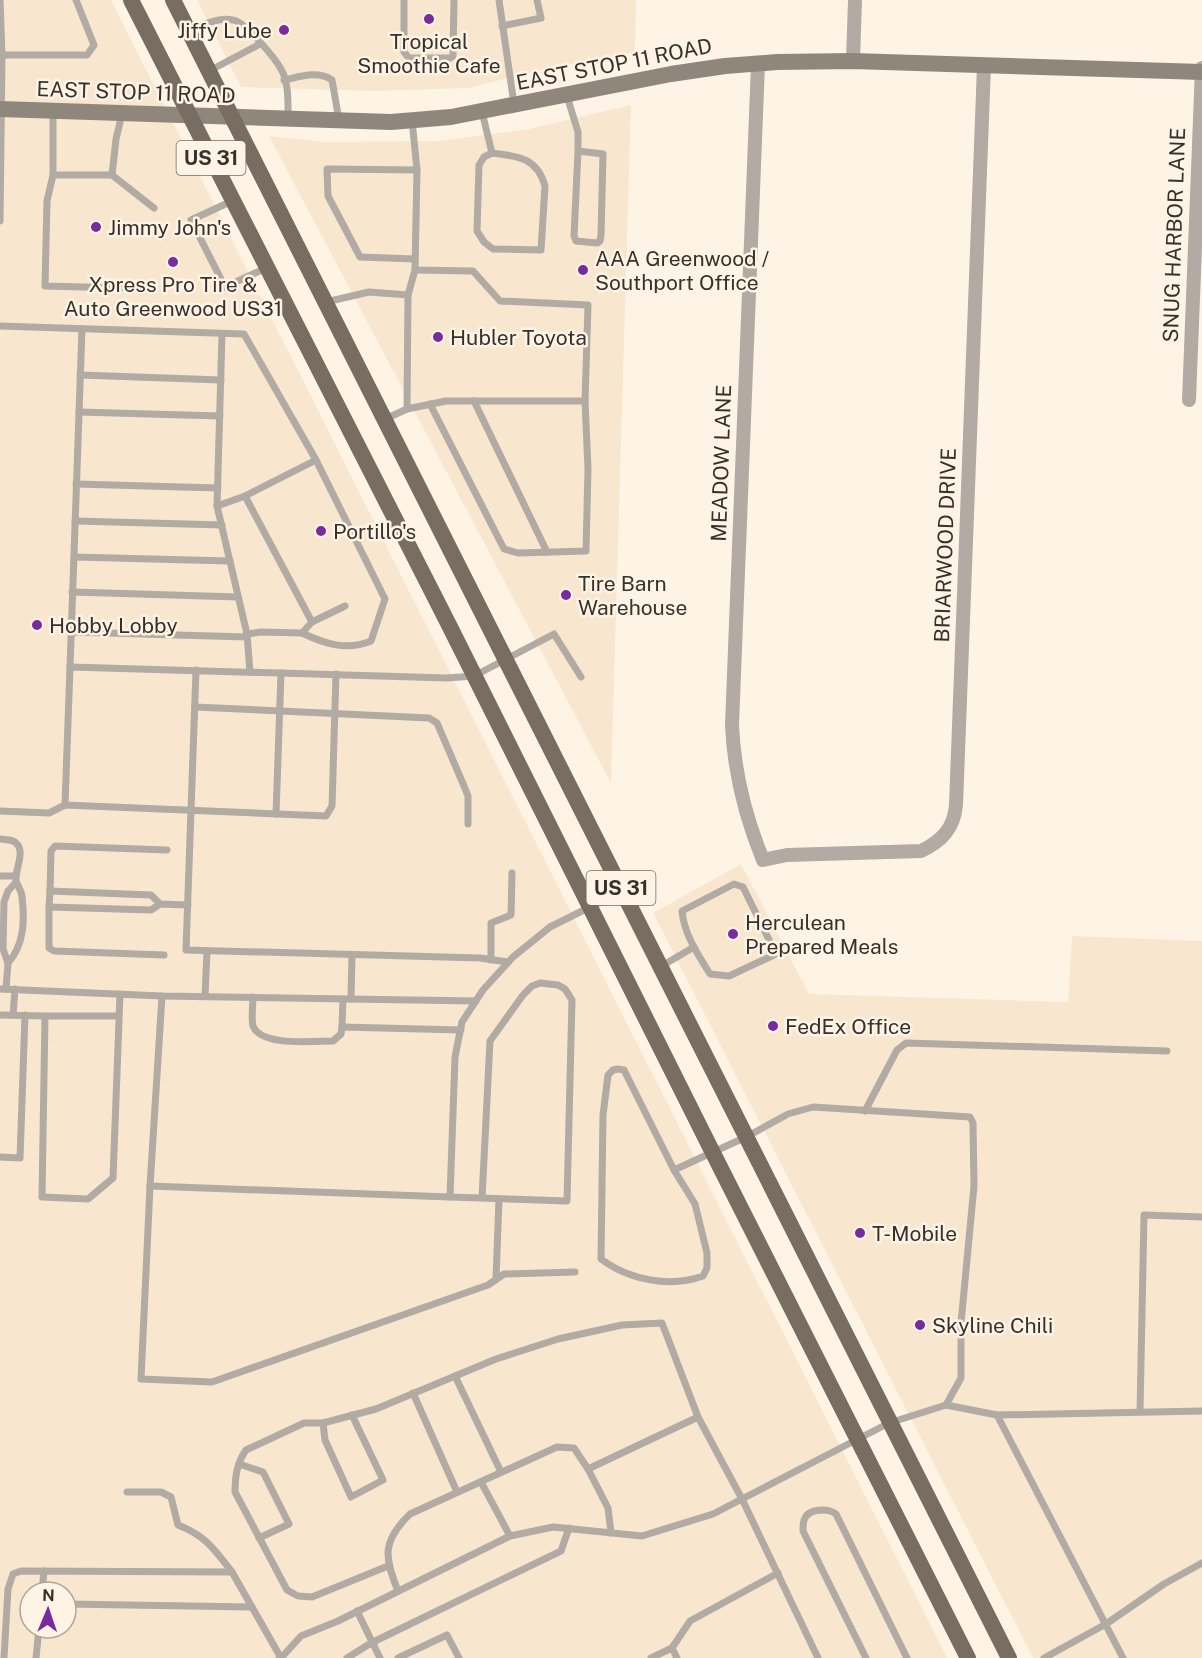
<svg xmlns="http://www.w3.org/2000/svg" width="1202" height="1658" viewBox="0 0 1202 1658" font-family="'Public Sans',sans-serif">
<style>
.built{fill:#f8e6ce;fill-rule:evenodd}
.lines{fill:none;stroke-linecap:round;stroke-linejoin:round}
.service{stroke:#b1aba3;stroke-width:7}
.minor{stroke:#b1aba3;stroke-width:14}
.secondary{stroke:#8f877c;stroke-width:16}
.primary{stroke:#776d60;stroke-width:16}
.poi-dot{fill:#772b9d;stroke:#fef4e6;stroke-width:2}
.labels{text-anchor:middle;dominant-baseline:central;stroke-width:5;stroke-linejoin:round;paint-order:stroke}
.shield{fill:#fef4e6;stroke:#726c63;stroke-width:1.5}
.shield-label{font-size:20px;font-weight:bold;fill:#36312b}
.poi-label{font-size:21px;fill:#36312b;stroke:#fef4e6;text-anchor:start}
.street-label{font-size:21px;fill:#36312b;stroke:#fef4e6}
</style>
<rect width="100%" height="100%" fill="#fef4e6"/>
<g class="built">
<path d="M 0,0 L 111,0 L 947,1658 L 0,1658 ZM 30,1592 L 66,1592 L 66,1628 L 30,1628 Z"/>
<path d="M 197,0 L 636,0 L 635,52 L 546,69 L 468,88 L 374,91 L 241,87 Z"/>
<path d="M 631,105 L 611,783 L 269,136 L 325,142 L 440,141 L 529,129 Z"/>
<path d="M 741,864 L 809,994 L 1068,1002 L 1072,936 L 1202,941 L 1202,1658 L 1033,1658 L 653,913 Z"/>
</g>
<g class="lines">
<g class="service">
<path d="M 404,0 L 404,52 L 409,58 L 450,58 L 453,56 L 454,0"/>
<path d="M 499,0 L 514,104"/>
<path d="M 502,26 L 541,18 L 537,0"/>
<path d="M 188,31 C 203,25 217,17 233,20 C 244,21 275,58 281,69 C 289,82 288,104 288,119"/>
<path d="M 2,55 L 87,55 L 94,45 L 76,0"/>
<path d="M 209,71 L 260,44"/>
<path d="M 284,80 C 299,77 318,70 332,80 L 339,120"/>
<path d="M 567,96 L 578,132 L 578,151 L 574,236 L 576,241 L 597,243 L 600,241 L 601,235 L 603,154 L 578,151"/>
<path d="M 53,111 L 53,175 L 47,201 L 45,286 L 121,288"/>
<path d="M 482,112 L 492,153"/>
<path d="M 492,153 C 517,156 537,157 545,186 L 541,250 L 493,249 L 484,242 L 477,231 L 479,165 L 484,157 Z"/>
<path d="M 53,175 L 112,175 L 116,139 L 122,114"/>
<path d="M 112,175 L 154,208"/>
<path d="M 232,201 L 191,220 L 225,287 L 266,268"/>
<path d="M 0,221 L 2,55 L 0,0"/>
<path d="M 415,259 L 360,257 L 328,196 L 327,169 L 417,170"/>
<path d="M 408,295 L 415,270"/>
<path d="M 326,302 L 369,292 L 408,295 L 407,409 L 385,419"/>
<path d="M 0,326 L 244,334 L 316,460 L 385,599 L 371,641 C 347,651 325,644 302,633"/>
<path d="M 222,334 L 217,506 L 247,634"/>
<path d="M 80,375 L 221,380"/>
<path d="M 474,401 L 547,552"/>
<path d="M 430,404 L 504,549 L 518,553 L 586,551 L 588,469 L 585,401"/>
<path d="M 407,409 L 446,401 L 585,401 L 588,305 L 500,301 L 473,271 L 415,270 L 417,170 L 412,120"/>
<path d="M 79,412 L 220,416"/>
<path d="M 76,484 L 218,488"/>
<path d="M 245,496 L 316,460"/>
<path d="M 217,506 L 245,496 L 312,622"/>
<path d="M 75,521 L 222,525"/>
<path d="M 74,557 L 230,561"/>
<path d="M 72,592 L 238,597"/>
<path d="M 71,632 L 247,637"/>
<path d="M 70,667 L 82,329"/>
<path d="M 196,670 L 186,950 L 480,958 L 508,962"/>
<path d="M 250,672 L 247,634 L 261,632 L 302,633 L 312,622 L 345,606"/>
<path d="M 195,707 L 429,718 L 437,723 L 464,786 L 468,796 L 468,824"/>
<path d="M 65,805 L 326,816 L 332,806 L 336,674"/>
<path d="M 0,811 L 49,813 L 65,805 L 70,667 L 447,678 L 474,676 L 554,634 L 581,677"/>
<path d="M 276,814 L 281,673"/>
<path d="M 0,839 C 6,840 13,839 17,844 C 25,852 15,870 16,880 C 17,886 22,891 22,897 C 25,921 24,945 8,963"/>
<path d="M 0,876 L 16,876"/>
<path d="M 734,884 L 743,887 L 776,954 L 729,976 L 710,974 C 698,955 684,934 682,911 Z"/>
<path d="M 50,891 L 51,851 L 55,846 L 167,850"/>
<path d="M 49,907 L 50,891 L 151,895 L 160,904"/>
<path d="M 164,955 L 54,951 L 49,948 L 49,907 L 151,910 L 160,904 L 188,905"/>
<path d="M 491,960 L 491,923 L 511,915 L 512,873"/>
<path d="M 660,967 L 694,947"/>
<path d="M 0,989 L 162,996 L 476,1001"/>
<path d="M 6,989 L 8,963 L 3,949 L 4,902 L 8,891 L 16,882"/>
<path d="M 162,996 L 150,1186 L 450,1197 L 455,1057 L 462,1022 L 483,990 L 513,957 L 550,927 L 622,891"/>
<path d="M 205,996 L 207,951"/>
<path d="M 253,997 C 253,1005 251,1018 253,1026 C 261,1047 314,1041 333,1041 L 341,1034 L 342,1027 L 461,1030"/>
<path d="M 351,999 L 352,955"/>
<path d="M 0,1015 L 45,1016"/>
<path d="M 13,1015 L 15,989"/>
<path d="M 119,1016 L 45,1016 L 42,1197 L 88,1199 L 113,1178 L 120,994"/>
<path d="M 342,1027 L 343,999"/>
<path d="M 618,1069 L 624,1070 L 674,1170 L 695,1204 L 707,1253 L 707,1268 L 703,1276 C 670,1288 629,1280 601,1259 L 603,1115 L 608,1075 L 613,1070 Z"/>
<path d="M 865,1111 L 897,1050 L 906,1043 L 1167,1051"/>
<path d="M 0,1157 L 20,1158 L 25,1015"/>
<path d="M 150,1186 L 141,1379 L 212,1382 L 488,1285 L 504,1274 L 575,1272"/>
<path d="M 450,1197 L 567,1201 L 572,1000 L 565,989 L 558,985 L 540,983 L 532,986 L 523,995 L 490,1041 L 482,1198"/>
<path d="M 496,1279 L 499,1199"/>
<path d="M 455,1376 L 501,1472"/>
<path d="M 413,1393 L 457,1492"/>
<path d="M 946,1405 L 997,1415 L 1202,1411"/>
<path d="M 1140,1411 L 1144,1215 L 1202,1217"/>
<path d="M 997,1415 L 1123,1658"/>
<path d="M 323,1423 L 325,1440 L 351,1497 L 383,1480 L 352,1415"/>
<path d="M 239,1464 L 263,1472 L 289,1524 L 259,1538"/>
<path d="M 481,1482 L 510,1536"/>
<path d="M 127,1492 L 161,1492 L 171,1497 L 178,1525 C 206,1536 214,1549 232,1572"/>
<path d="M 611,1533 L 608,1508 L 588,1469 L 698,1417 L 742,1499 L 818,1658"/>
<path d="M 388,1566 L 312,1597 L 298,1596 L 287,1590 L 235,1492 C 235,1476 237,1463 246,1450 L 304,1423 L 323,1423 L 376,1409 L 496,1359 L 558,1339 L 622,1325 L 662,1323 L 698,1417"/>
<path d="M 398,1591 C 384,1557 382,1541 410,1514 L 557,1447 L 574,1448 L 588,1469"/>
<path d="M 42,1592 L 44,1571"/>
<path d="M 66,1604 L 252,1607"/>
<path d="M 357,1611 L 380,1658"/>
<path d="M 672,1648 L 677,1658"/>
<path d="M 4,1658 L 8,1589 L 13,1574 L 21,1571 L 232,1572 L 281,1658 L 279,1658"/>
<path d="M 36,1658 L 39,1628"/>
<path d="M 281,1658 L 301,1636 L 338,1621 L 510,1536 L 553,1527 L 642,1536 L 713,1514 L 889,1423 L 946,1405 L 961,1378 L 961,1323 L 974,1186 L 973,1123 L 970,1117 L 813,1107 L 788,1114 L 746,1137 L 674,1170"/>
<path d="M 347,1658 L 371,1643 L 561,1551 L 569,1528"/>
<path d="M 398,1658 L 447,1635 L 459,1658"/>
<path d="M 651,1658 L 672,1648 L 690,1621 L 778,1573"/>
<path d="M 866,1658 L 803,1531 C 803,1528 803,1523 804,1520 C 808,1508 828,1508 836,1514 L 907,1658"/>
<path d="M 1044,1658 L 1106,1624 L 1164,1584 L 1202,1563"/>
</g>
<g class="minor">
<path d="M 853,61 L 855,0"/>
<path d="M 758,64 L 732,725 C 734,772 745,816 763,860 L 787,855 L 921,851 C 942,841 954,828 956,805 L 984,66"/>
<path d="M 1189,400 L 1202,68"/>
</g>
<path class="secondary" d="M 0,109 L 391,122 L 451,117 L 671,74 L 725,66 L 777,62 L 853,61 L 1202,72"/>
<g class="primary">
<path d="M 131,0 L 450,627 L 712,1151 L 968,1658"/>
<path d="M 173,0 L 1009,1658"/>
</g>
</g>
<g class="poi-dot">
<circle cx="429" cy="19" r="6"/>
<circle cx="284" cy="30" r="6"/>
<circle cx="96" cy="227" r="6"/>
<circle cx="173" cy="262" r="6"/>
<circle cx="583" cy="270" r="6"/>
<circle cx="438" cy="337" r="6"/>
<circle cx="321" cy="531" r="6"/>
<circle cx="566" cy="595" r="6"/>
<circle cx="37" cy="625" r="6"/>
<circle cx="733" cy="934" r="6"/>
<circle cx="773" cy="1026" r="6"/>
<circle cx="860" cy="1233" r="6"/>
<circle cx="920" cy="1325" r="6"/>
</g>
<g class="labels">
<g class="shield">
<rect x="176.5" y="141" width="69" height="34" rx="4.5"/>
<rect x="586.5" y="871" width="69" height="34" rx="4.5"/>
</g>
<g class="shield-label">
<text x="211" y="158">US 31</text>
<text x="621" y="888">US 31</text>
</g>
<g class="poi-label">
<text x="272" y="30" text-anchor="end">Jiffy Lube</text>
<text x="429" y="41" text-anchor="middle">Tropical<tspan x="429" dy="24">Smoothie Cafe</tspan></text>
<text x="108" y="227">Jimmy John's</text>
<text x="595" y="258">AAA Greenwood /<tspan x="595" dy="24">Southport Office</tspan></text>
<text x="173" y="284" text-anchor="middle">Xpress Pro Tire &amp;<tspan x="173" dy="24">Auto Greenwood US31</tspan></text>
<text x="450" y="337">Hubler Toyota</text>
<text x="333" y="531">Portillo's</text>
<text x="578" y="583">Tire Barn<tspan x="578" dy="24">Warehouse</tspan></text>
<text x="49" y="625">Hobby Lobby</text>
<text x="745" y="922">Herculean<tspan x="745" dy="24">Prepared Meals</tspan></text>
<text x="785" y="1026">FedEx Office</text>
<text x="872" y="1233">T-Mobile</text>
<text x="932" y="1325">Skyline Chili</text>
</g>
<g class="street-label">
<text transform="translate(614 64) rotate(-11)">EAST STOP 11 ROAD</text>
<text transform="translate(136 92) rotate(2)">EAST STOP 11 ROAD</text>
<text transform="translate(1174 235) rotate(-88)">SNUG HARBOR LANE</text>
<text transform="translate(721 463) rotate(-88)">MEADOW LANE</text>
<text transform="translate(945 545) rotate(-88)">BRIARWOOD DRIVE</text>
</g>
</g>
<g transform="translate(48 1610) rotate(2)"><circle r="28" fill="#fef4e6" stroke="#aea69b" stroke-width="1.5"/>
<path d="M0-4.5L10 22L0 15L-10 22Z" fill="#772b9d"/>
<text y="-9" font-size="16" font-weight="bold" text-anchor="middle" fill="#36312b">N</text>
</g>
</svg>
